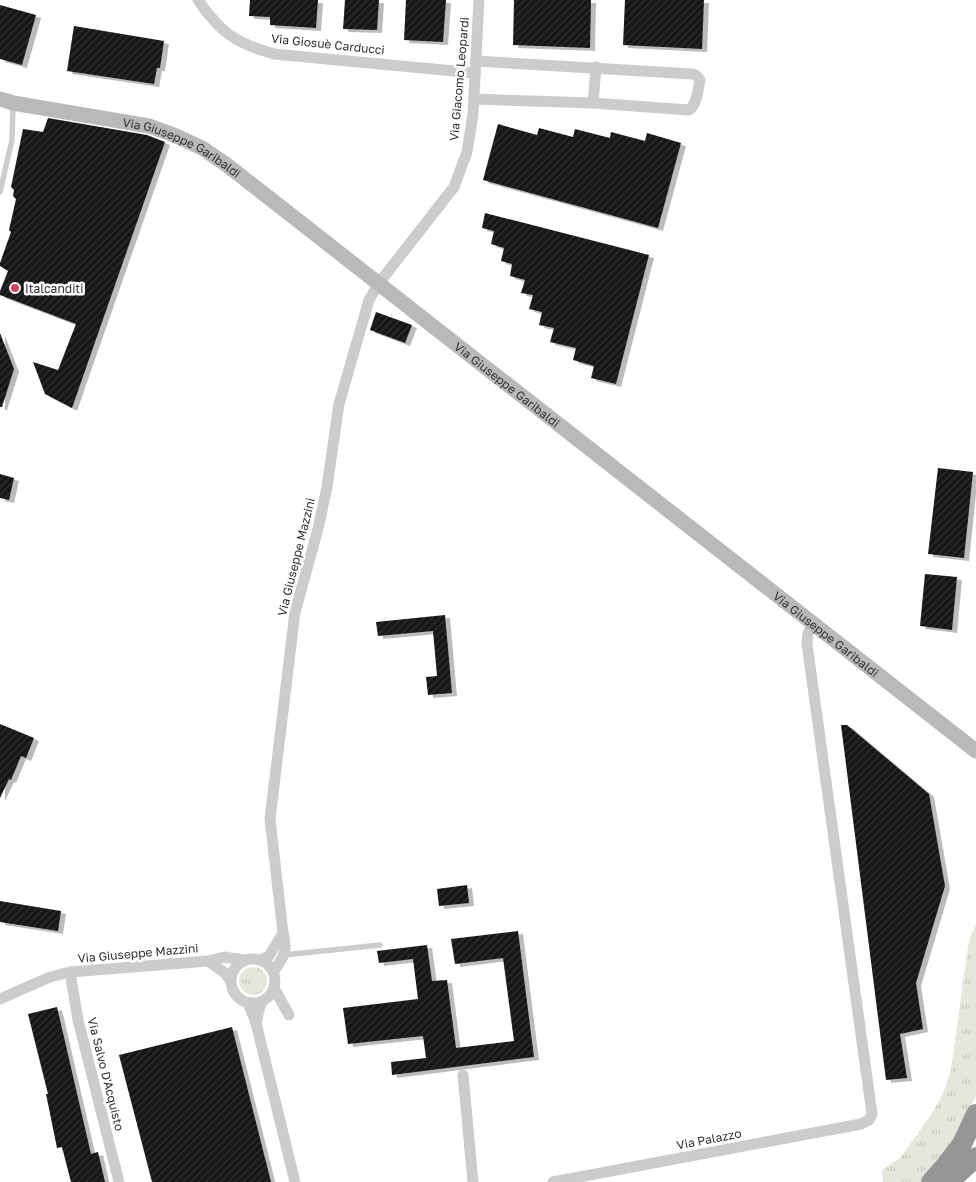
<svg xmlns="http://www.w3.org/2000/svg" width="976" height="1182" viewBox="0 0 976 1182" font-family="'Golos Text',sans-serif">
<style>
.grass{fill:url(#grass-tufts)}
.building{fill:url(#building-hatch);filter:url(#shadow)}
.lines{fill:none;stroke-linecap:round;stroke-linejoin:round}
.lane{stroke:#ccc;stroke-width:5.5}
.street{stroke:#ccc;stroke-width:11}
.secondary{stroke:#b9b9b9;stroke-width:15}
.highway{stroke:#969696;stroke-width:20}
.poi-dot{fill:#d3455e;stroke:#fff;stroke-width:2}
.labels{text-anchor:middle;dominant-baseline:central;stroke-width:5;stroke-linejoin:round;paint-order:stroke}
.street-label{font-size:12px;fill:#2f2f2f;stroke:#fff}
.poi-label{font-size:12px;fill:#2f2f2f;stroke:#fff;text-anchor:start}
</style>
<defs>
<pattern id="grass-tufts" width="24" height="20" patternUnits="userSpaceOnUse" patternTransform="scale(1.25)"><rect width="24" height="20" fill="#e4e8dc"/><path d="M3 7l-1-3M5 7V3M7 7l1-3M15 17l-1-3M17 17v-4M19 17l1-3" fill="none" stroke="#c4c7bd"/></pattern>
<pattern id="building-hatch" width="6" height="6" patternUnits="userSpaceOnUse" patternTransform="scale(1.25)"><rect width="6" height="6" fill="#161616"/><path d="M-1 1l2-2M0 6l6-6M5 7l2-2" fill="none" stroke="#303030"/></pattern>
<filter id="shadow"><feDropShadow dx="5" dy="3" stdDeviation="0" flood-color="#0004"/></filter>
</defs>
<rect width="100%" height="100%" fill="#fff"/>
<g class="grass">
<path d="M 976,925 L 976,1096 L 955,1138 L 929,1174 L 921,1182 L 883,1182 L 882,1170 L 900,1158 L 931,1115 L 943,1093 L 951,1071 L 967,953 L 970,937 Z"/>
<circle cx="253" cy="981" r="14"/>
</g>
<g class="building">
<path d="M 250,0 L 318,0 L 316,28 L 270,25 L 270,17 L 249,16 Z"/>
<path d="M 345,0 L 379,0 L 377,30 L 343,29 Z"/>
<path d="M 406,0 L 446,0 L 443,42 L 404,40 Z"/>
<path d="M 514,0 L 591,0 L 590,48 L 513,45 Z"/>
<path d="M 625,0 L 704,0 L 702,49 L 623,45 Z"/>
<path d="M 0,5 L 36,15 L 22,65 L 0,59 Z"/>
<path d="M 74,26 L 164,41 L 160,68 L 157,68 L 154,84 L 67,71 Z"/>
<path d="M 48,118 L 147,135 L 165,142 L 72,408 L 45,394 L 33,362 L 58,370 L 76,324 L 0,295 L 0,291 L 8,271 L 0,266 L 0,263 L 11,232 L 9,230 L 16,199 L 13,196 L 14,190 L 11,187 L 23,129 L 43,132 Z"/>
<path d="M 498,124 L 537,135 L 539,128 L 573,137 L 575,129 L 610,138 L 611,132 L 645,141 L 647,133 L 681,143 L 658,228 L 483,180 Z"/>
<path d="M 485,213 L 649,255 L 616,384 L 591,378 L 594,366 L 573,360 L 576,348 L 550,342 L 554,328 L 539,325 L 542,312 L 529,309 L 533,295 L 521,293 L 525,280 L 510,276 L 512,264 L 501,261 L 504,248 L 491,244 L 494,231 L 482,228 Z"/>
<path d="M 376,312 L 412,325 L 405,343 L 370,330 Z"/>
<path d="M 0,333 L 14,369 L 2,407 L 0,407 Z"/>
<path d="M 938,468 L 973,472 L 964,558 L 928,554 Z"/>
<path d="M 0,474 L 14,478 L 9,500 L 0,498 Z"/>
<path d="M 925,574 L 957,577 L 952,630 L 920,626 Z"/>
<path d="M 445,615 L 452,693 L 428,695 L 426,677 L 437,676 L 433,631 L 378,636 L 376,622 Z"/>
<path d="M 0,724 L 34,738 L 26,758 L 21,756 L 11,780 L 9,779 L 0,798 Z"/>
<path d="M 841,725 L 847,725 L 929,794 L 945,886 L 916,983 L 923,1029 L 900,1034 L 907,1078 L 886,1080 Z"/>
<path d="M 467,885 L 469,903 L 439,906 L 437,889 Z"/>
<path d="M 0,901 L 61,911 L 58,931 L 0,922 Z"/>
<path d="M 518,931 L 534,1057 L 392,1075 L 391,1062 L 426,1058 L 423,1036 L 348,1044 L 343,1008 L 418,999 L 413,959 L 379,963 L 377,951 L 427,945 L 432,981 L 447,980 L 456,1048 L 514,1041 L 503,958 L 455,964 L 451,939 Z"/>
<path d="M 57,1007 L 91,1154 L 98,1152 L 105,1182 L 71,1182 L 62,1147 L 57,1148 L 46,1094 L 48,1094 L 28,1014 Z"/>
<path d="M 232,1027 L 271,1182 L 152,1182 L 119,1055 Z"/>
</g>
<g class="lines">
<g class="lane">
<path d="M 0,192 L 12,140 L 13,105"/>
<path d="M 284,955 L 380,945"/>
</g>
<g class="street">
<path d="M 198,0 C 221,33 235,43 274,54 L 475,73"/>
<path d="M 474,99 L 593,103 L 689,110 C 697,105 698,90 700,80 L 696,75 L 692,74 L 476,61"/>
<path d="M 593,103 L 596,67"/>
<path d="M 283,933 L 270,819 L 295,612 L 318,529 L 327,487 L 339,404 L 369,300 L 379,283 L 454,187 L 467,152 L 473,114 L 479,0"/>
<circle cx="253" cy="981" r="22"/>
<path d="M 261,960 L 269,956 L 283,933 C 288,952 284,957 273,972"/>
<path d="M 70,972 L 78,1020 L 119,1182"/>
<path d="M 230,980 L 225,973 L 208,961 L 224,957 L 244,960"/>
<path d="M 274,988 L 289,1015"/>
<path d="M 0,999 L 50,977 L 70,972 L 208,961"/>
<path d="M 248,1003 L 256,1023 L 261,1002"/>
<path d="M 256,1023 L 295,1182"/>
<path d="M 463,1075 L 473,1182"/>
<path d="M 553,1182 L 861,1124 L 869,1120 L 872,1114 L 807,644 L 808,633 L 814,623"/>
</g>
<path class="secondary" id="s1" d="M 0,99 L 13,103 L 149,126 L 174,135 L 202,148 L 227,165 L 976,751"/>
<g class="highway">
<path d="M 931,1182 L 946,1165 L 962,1144 L 976,1114"/>
<path d="M 949,1182 L 976,1157"/>
</g>
</g>
<circle class="poi-dot" cx="15" cy="288" r="5"/>
<g class="labels">
<g class="street-label">
<text transform="translate(328 44) rotate(6)">Via Giosuè Carducci</text>
<text transform="translate(459 79) rotate(-85)">Via Giacomo Leopardi</text>
<text stroke="none"><textPath href="#s1" startOffset="190">Via Giuseppe Garibaldi</textPath></text>
<text stroke="none"><textPath href="#s1" startOffset="595">Via Giuseppe Garibaldi</textPath></text>
<text transform="translate(296 557) rotate(-76)">Via Giuseppe Mazzini</text>
<text stroke="none"><textPath href="#s1" startOffset="1000">Via Giuseppe Garibaldi</textPath></text>
<text transform="translate(138 953) rotate(-5)">Via Giuseppe Mazzini</text>
<text transform="translate(106 1074) rotate(76)">Via Salvo D'Acquisto</text>
<text transform="translate(709 1139) rotate(-11)">Via Palazzo</text>
</g>
<g class="poi-label">
<text x="25" y="288">Italcanditi</text>
</g>
</g>
</svg>
